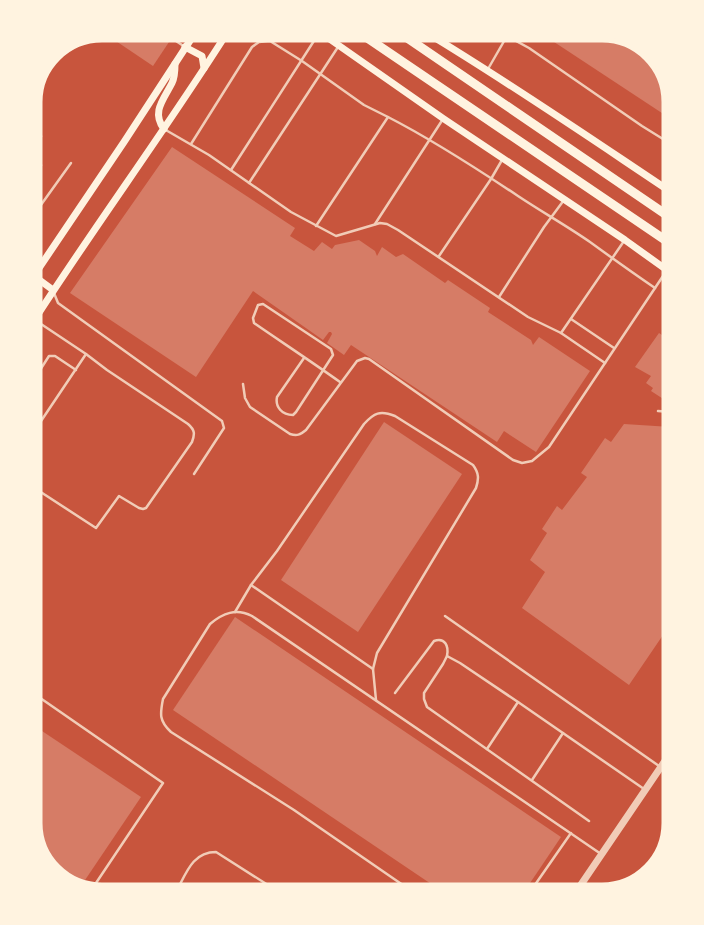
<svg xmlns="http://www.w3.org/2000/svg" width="704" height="925" viewBox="0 0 704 925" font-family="'DM Sans',sans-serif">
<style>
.building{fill:#d67c66}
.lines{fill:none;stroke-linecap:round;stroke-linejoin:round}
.service{stroke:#f1ccb7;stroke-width:2.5}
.tertiary{stroke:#f1ccb7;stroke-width:7}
.secondary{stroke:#fff3e0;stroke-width:7}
.trunk{stroke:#fff3e0;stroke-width:9}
.rim{fill:none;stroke:#fff3e0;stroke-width:5}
</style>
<rect width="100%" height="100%" fill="#c8553d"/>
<g class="building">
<path d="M 104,33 L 155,33 L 169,42 L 153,66 Z"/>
<path d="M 462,33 L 475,33 L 471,39 Z"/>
<path d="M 547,33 L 606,33 L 636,42 L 659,64 L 671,102 L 671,119 L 545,36 Z"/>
<path d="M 33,129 L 43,136 L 33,150 Z"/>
<path d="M 172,147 L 295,228 L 290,236 L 314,251 L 322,242 L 332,249 L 335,245 L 359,240 L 375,251 L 377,256 L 382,247 L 396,257 L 403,254 L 445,283 L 448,280 L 490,308 L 488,312 L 531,340 L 533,345 L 539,337 L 590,371 L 536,452 L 504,431 L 497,442 L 351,345 L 344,355 L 327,343 L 332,334 L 331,332 L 329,332 L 323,340 L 253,291 L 196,377 L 70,293 Z"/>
<path d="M 33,158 L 43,165 L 33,178 Z"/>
<path d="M 659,333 L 671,341 L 671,404 L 651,391 L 653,388 L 646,383 L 651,376 L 635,367 Z"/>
<path d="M 384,422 L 462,474 L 358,632 L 281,580 Z"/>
<path d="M 624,424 L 671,427 L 671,457 L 669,455 L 667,459 L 671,462 L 671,640 L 663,635 L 629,685 L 522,608 L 545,572 L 530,560 L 547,533 L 542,529 L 557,506 L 562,510 L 587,477 L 581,473 L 605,438 L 611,442 Z"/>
<path d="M 235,617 L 561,837 L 524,892 L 443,892 L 173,710 Z"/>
<path d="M 33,725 L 141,797 L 81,886 L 68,883 L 45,861 L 33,823 Z"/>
</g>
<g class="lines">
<g class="service">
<path d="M 164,33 L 185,47"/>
<path d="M 519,42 L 525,33"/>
<path d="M 488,69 L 507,36 L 529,48 L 642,126 L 671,144"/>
<path d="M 388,117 C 433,140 476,168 518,196 C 542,212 567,226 590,242 C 612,258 633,273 655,288"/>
<path d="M 164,129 L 209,155 L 291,212 L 336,236 L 380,223 L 387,224 L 398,230 L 528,317 L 561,333 L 605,363"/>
<path d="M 191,144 L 252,47 L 259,42 L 270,41 L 302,61 L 364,105 L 388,117 L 316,226"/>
<path d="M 231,170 L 319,33"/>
<path d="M 249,183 L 338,47"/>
<path d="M 33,216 L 71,163"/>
<path d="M 375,224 L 443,119"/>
<path d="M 439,256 L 491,179 L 502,160"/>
<path d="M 54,293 L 58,303 L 222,421 L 224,428 L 194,474"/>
<path d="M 499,297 L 544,227 L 564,200"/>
<path d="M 571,319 L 614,348"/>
<path d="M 561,333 L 624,241"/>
<path d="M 304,358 L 277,397 C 275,407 282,415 293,415 L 296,412 L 333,355 L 331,349 L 263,304 L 258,305 L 253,318 L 254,323 C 283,343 312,362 340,382"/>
<path d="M 33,381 L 49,356 L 55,356 L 76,370"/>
<path d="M 243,384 L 245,398 L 250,407 L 290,434 C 297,436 300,435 306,430 L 357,361 L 365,358 L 369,359 L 513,460 L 522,463 L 532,461 L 549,447 L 667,270"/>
<path d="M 658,411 L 671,412"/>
<path d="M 33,433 L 86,354"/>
<path d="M 33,487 L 96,528 L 119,496 L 139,508 L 143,509 L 146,508 L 192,442 C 195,434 195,430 188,424 L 107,370 L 86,354 L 35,320"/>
<path d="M 251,585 L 373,669"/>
<path d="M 235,612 L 251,585 L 277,551 L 364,424 C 374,413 380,410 395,416 L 473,465 C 479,473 479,479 476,488 L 377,653 L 373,669 L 376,700"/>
<path d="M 445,616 L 659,766"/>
<path d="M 33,693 L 163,783 L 92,889"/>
<path d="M 395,693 L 434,641 C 445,637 449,646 447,656"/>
<path d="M 487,749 L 518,702"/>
<path d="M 532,780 L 563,733"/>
<path d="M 589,821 L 427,707 L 424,699 L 424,693 L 443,664 L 447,656 L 460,663 L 518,702 L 644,789"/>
<path d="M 176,892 C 186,874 192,852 216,852 L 279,892"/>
<path d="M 413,892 L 294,810 L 171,732 C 159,721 160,714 163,699 L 210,624 C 223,613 236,608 252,616 L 601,854"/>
<path d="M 530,892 L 571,833"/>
</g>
<path class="tertiary" d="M 576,892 L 671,752"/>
<g class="secondary">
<path d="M 321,33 L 444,119 L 625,240 L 671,273"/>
<path d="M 427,33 C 510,83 590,138 671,192"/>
<path d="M 185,47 L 202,56 L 204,68"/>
<path d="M 164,129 C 151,112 164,99 172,83 C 175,77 175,71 175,64"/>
<path d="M 34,276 L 53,290"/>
<path d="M 33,277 L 124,142 L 195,33"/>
<path d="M 33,322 C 96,224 165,131 227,33"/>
</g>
<g class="trunk">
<path d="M 360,33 L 671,244"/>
<path d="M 400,33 L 671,218"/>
</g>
</g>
<path d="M0 0H704V925H0ZM102 40H602A62 62 0 0 1 664 102V823A62 62 0 0 1 602 885H102A62 62 0 0 1 40 823V102A62 62 0 0 1 102 40Z" fill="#fff3e0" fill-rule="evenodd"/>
<path class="rim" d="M102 40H602A62 62 0 0 1 664 102V823A62 62 0 0 1 602 885H102A62 62 0 0 1 40 823V102A62 62 0 0 1 102 40Z"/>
</svg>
